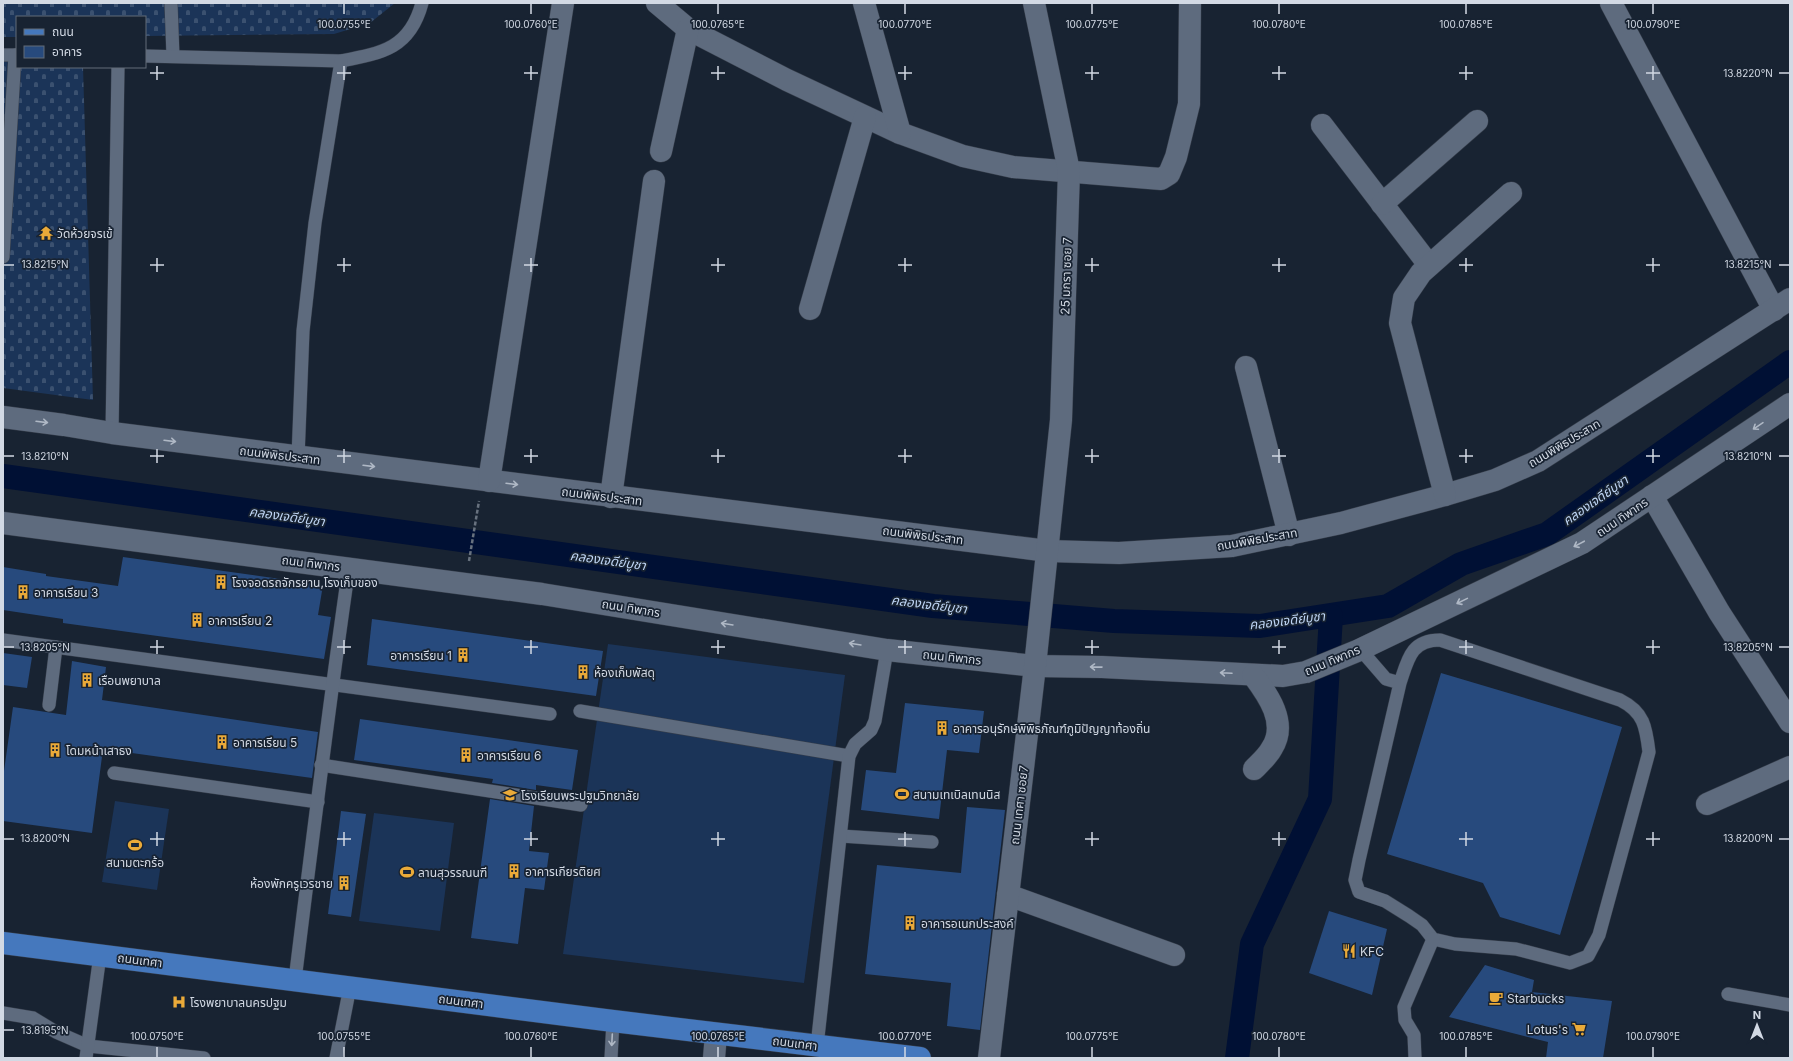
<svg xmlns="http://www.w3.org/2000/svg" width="1793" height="1061" viewBox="0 0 1793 1061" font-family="Inter,'Noto Sans Thai',sans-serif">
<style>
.cemetery{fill:url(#cemetery-stones)}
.garden{fill:#1b3458}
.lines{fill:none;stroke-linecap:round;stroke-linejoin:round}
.canal{stroke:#001034;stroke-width:24}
.building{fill:#274a7d}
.lane-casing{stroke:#353d4a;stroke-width:14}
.street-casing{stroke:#353d4a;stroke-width:23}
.primary-casing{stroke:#353d4a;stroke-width:23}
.path{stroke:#68727f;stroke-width:2.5;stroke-dasharray:4 2;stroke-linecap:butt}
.lane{stroke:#5e6b7e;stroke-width:13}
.street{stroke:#5e6b7e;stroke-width:22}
.primary{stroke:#4578bd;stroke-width:22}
.oneway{stroke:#afb8c5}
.ticks{fill:none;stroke:#d2d9e4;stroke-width:1.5}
.labels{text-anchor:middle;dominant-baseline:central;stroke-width:3.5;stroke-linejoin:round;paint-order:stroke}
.poi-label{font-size:12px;fill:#d2d9e4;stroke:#182332;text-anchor:start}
.street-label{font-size:12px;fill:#d2d9e4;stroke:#182332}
.water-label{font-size:13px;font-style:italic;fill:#bfd5f4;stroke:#182332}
.ticks-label{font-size:10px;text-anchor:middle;fill:#d2d9e4;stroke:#182332;stroke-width:3.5;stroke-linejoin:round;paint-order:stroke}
</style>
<defs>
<pattern id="cemetery-stones" width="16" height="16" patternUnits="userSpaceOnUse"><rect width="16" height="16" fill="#1b3458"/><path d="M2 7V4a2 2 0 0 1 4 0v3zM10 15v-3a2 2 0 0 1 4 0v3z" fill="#3b5170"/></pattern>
</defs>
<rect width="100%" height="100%" fill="#182332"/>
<g class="cemetery">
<path d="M 3,3 L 395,3 L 370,23 L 334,34 L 145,36 L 145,17 L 17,17 L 17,37 L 3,37 Z"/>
<path d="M 3,55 L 17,67 L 83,67 L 93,400 L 3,388 Z"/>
</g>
<g class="garden">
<path d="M 608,644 L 845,675 L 804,983 L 563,954 Z"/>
<path d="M 115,801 L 169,809 L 157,890 L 102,882 Z"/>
<path d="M 374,813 L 454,823 L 440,931 L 359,921 Z"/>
</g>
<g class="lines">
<g class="canal">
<path d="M 3,476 L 933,606 L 1114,621 L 1260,626 L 1388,606 L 1461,564 L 1547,534 L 1790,362"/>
<path d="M 1237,1058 L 1252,944 L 1320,799 L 1331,616"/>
</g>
</g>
<g class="building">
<path d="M 123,557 L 323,585 L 318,615 L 331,617 L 324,659 L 63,623 L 63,619 L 3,610 L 3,567 L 46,574 L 46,576 L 118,586 Z"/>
<path d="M 372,619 L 603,651 L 596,696 L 367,665 Z"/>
<path d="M 3,653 L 32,657 L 27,688 L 3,685 Z"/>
<path d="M 72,661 L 106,667 L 102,700 L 318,732 L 312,778 L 103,749 L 92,833 L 3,821 L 3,778 L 13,707 L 66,715 Z"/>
<path d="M 1441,673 L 1622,727 L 1560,935 L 1500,917 L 1483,883 L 1387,854 Z"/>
<path d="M 905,703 L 984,711 L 979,753 L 947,750 L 939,819 L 861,810 L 866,770 L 896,773 Z"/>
<path d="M 360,719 L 578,750 L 572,790 L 536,785 L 536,790 L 492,783 L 493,779 L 354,760 Z"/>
<path d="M 490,799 L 534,806 L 529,851 L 549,853 L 544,890 L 525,888 L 518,944 L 471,938 Z"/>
<path d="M 967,807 L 1005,810 L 980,1030 L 947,1026 L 951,983 L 865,974 L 877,865 L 961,873 Z"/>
<path d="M 341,811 L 366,814 L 351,917 L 328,914 Z"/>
<path d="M 1329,911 L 1387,929 L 1372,995 L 1309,973 Z"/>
<path d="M 1485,965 L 1534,980 L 1532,992 L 1612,1001 L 1603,1058 L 1546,1058 L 1548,1042 L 1449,1017 Z"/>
</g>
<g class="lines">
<defs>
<g id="lane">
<path d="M 171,3 L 173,56"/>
<path d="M 3,55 L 17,55"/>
<path d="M 145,56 L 341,61 C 383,53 410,48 422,3"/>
<path d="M 3,257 L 15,55"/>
<path d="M 112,433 L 118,67"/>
<path d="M 298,457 L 303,331 L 315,223 L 341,61"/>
<path d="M 3,640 L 550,714"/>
<path d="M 1360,649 L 1386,679 L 1400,683 L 1359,860 L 1355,880 L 1359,892 L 1385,901 L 1409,916 L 1422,925 L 1433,939 L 1455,944 L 1516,949 L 1570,963 L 1588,956 L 1599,935 L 1649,752 C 1646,727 1644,712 1620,700 L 1440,640 C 1411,640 1408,659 1400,683"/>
<path d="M 49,705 L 56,647"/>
<path d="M 580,711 L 849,756"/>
<path d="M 321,765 L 581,805"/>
<path d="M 114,773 L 318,802"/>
<path d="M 841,836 L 932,842"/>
<path d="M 295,980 C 312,842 329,705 349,567"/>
<path d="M 1728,994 L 1790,1005"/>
<path d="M 3,1013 L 33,1018 L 56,1032 L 88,1046 L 204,1058"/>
<path d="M 817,1046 L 849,756 L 855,744 L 871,730 L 875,721 L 887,650"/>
<path d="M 86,1058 L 100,955"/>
<path d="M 336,1058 L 350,987"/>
<path d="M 611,1058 L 613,1021"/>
<path d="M 1415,1058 L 1414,1035 L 1405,1020 L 1404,1007 L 1433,939"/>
</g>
<g id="street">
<path d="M 657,3 L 688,29 L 787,80 L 900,133 L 963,156 L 1013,167 L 1161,179 L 1169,174 L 1176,157 L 1189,104 L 1190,3"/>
<path d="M 864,3 L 900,133"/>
<path d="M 1611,3 L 1774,310"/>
<path d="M 1322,125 L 1429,265"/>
<path d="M 661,151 L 688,29"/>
<path d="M 1382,204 L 1477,121"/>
<path d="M 810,309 L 865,117"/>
<path d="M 1246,367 L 1289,535"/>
<path d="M 3,417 L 64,425 L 112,433 L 1048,551 L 1119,553 L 1232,546 L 1341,523 L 1445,495 L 1495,480 L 1538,461 L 1790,299"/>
<path d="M 489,481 L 563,3"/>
<path d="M 1445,495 L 1400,323 L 1404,298 L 1421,273 L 1511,193"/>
<path d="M 1652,496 L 1719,612 L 1790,722"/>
<path d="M 611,497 L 654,181"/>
<path d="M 3,523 L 542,594 L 887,650 L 1035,666 L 1102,667 L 1283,676 L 1306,672 L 1357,651 L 1582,543 L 1790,404"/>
<path d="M 1253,675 C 1268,695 1288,723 1272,748 C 1268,756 1260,763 1254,769"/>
<path d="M 1707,804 L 1790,767"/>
<path d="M 1008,895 L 1174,955"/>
<path d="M 714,1058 L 716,1034"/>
<path d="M 989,1058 L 1035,666 L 1061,420 L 1069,171 L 1034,3"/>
</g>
<path id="primary" d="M 3,943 L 613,1021 L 920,1058"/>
</defs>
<use href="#lane" class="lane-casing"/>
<use href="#street" class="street-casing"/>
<use href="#primary" class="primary-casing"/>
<path class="path" d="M 469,561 L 479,501"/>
<use href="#lane" class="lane"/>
<use href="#street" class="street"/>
<use href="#primary" class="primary"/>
</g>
<defs><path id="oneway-shaft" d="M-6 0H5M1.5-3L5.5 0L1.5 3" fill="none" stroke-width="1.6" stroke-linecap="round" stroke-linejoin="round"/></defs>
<g class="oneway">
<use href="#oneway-shaft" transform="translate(42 422) rotate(7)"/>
<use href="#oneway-shaft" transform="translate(1758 426) rotate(146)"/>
<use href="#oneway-shaft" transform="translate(170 441) rotate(7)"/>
<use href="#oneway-shaft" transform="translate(369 466) rotate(7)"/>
<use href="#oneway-shaft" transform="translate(512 484) rotate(7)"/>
<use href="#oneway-shaft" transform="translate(1579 544) rotate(152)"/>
<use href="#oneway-shaft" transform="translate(1462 601) rotate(154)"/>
<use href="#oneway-shaft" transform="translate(727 624) rotate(-171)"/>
<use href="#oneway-shaft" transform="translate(855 644) rotate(-171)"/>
<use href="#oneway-shaft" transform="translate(1096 667) rotate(-179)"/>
<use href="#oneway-shaft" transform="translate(1226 673) rotate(-177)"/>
<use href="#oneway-shaft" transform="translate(612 1040) rotate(93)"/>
</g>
<path class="ticks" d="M 344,4 L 344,14M 531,4 L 531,14M 718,4 L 718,14M 905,4 L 905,14M 1092,4 L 1092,14M 1279,4 L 1279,14M 1466,4 L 1466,14M 1653,4 L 1653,14M 157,66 L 157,80M 344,66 L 344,80M 531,66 L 531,80M 718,66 L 718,80M 905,66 L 905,80M 1092,66 L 1092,80M 1279,66 L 1279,80M 1466,66 L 1466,80M 1653,66 L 1653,80M 150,73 L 164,73M 337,73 L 351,73M 524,73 L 538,73M 711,73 L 725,73M 898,73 L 912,73M 1085,73 L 1099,73M 1272,73 L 1286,73M 1459,73 L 1473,73M 1646,73 L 1660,73M 1779,73 L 1789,73M 157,258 L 157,272M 344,258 L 344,272M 531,258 L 531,272M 718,258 L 718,272M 905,258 L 905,272M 1092,258 L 1092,272M 1279,258 L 1279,272M 1466,258 L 1466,272M 1653,258 L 1653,272M 4,265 L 14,265M 150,265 L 164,265M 337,265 L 351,265M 524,265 L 538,265M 711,265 L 725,265M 898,265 L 912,265M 1085,265 L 1099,265M 1272,265 L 1286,265M 1459,265 L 1473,265M 1646,265 L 1660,265M 1779,265 L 1789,265M 157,449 L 157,463M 344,449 L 344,463M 531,449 L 531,463M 718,449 L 718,463M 905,449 L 905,463M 1092,449 L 1092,463M 1279,449 L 1279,463M 1466,449 L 1466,463M 1653,449 L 1653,463M 4,456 L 14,456M 150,456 L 164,456M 337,456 L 351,456M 524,456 L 538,456M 711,456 L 725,456M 898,456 L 912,456M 1085,456 L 1099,456M 1272,456 L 1286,456M 1459,456 L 1473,456M 1646,456 L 1660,456M 1779,456 L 1789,456M 157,640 L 157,654M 344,640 L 344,654M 531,640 L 531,654M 718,640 L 718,654M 905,640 L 905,654M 1092,640 L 1092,654M 1279,640 L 1279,654M 1466,640 L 1466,654M 1653,640 L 1653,654M 4,647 L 14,647M 150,647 L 164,647M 337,647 L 351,647M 524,647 L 538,647M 711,647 L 725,647M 898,647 L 912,647M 1085,647 L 1099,647M 1272,647 L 1286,647M 1459,647 L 1473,647M 1646,647 L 1660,647M 1779,647 L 1789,647M 157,832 L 157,846M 344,832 L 344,846M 531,832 L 531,846M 718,832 L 718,846M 905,832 L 905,846M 1092,832 L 1092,846M 1279,832 L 1279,846M 1466,832 L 1466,846M 1653,832 L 1653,846M 4,839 L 14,839M 150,839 L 164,839M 337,839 L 351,839M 524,839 L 538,839M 711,839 L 725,839M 898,839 L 912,839M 1085,839 L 1099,839M 1272,839 L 1286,839M 1459,839 L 1473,839M 1646,839 L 1660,839M 1779,839 L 1789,839M 4,1030 L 14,1030M 157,1047 L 157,1057M 344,1047 L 344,1057M 531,1047 L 531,1057M 718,1047 L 718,1057M 905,1047 L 905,1057M 1092,1047 L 1092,1057M 1279,1047 L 1279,1057M 1466,1047 L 1466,1057M 1653,1047 L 1653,1057"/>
<defs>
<symbol id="temple-bare" viewBox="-9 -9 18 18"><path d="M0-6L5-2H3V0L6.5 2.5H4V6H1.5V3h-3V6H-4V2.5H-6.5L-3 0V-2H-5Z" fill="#eaaa39" stroke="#182332" stroke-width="2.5" paint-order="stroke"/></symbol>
<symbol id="building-bare" viewBox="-9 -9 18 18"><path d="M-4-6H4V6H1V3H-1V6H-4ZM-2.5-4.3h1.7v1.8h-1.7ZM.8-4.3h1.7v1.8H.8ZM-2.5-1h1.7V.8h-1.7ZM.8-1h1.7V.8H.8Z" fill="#eaaa39" stroke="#182332" stroke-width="2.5" paint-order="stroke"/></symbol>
<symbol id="stadium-bare" viewBox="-9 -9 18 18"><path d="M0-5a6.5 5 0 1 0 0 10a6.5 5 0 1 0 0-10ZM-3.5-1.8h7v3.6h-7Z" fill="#eaaa39" stroke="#182332" stroke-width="2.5" paint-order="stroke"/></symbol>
<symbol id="school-bare" viewBox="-9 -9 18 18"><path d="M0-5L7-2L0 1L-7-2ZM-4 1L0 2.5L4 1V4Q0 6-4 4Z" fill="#eaaa39" stroke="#182332" stroke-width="2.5" paint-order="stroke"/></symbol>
<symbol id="restaurant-bare" viewBox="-9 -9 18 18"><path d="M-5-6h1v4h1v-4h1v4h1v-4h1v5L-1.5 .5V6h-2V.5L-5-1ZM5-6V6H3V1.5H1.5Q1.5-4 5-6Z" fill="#eaaa39" stroke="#182332" stroke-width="2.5" paint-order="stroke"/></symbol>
<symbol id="cafe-bare" viewBox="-9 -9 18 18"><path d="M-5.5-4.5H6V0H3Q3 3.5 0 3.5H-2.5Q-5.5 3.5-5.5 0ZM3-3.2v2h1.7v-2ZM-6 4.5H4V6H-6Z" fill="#eaaa39" stroke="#182332" stroke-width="2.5" paint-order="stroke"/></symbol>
<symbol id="hospital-bare" viewBox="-9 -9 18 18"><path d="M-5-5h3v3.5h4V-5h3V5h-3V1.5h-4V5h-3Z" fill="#eaaa39" stroke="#182332" stroke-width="2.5" paint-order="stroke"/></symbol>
<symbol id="supermarket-bare" viewBox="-9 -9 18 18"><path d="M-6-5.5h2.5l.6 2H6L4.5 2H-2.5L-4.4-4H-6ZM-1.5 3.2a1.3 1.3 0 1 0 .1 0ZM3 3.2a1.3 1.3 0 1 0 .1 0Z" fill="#eaaa39" stroke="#182332" stroke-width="2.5" paint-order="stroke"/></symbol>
</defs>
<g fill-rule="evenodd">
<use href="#temple-bare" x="36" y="223" width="20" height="20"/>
<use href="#building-bare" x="211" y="572" width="20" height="20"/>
<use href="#building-bare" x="13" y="582" width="20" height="20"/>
<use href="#building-bare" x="187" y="610" width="20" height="20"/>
<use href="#building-bare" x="453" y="645" width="20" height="20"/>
<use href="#building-bare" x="573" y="662" width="20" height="20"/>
<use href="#building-bare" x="77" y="670" width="20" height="20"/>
<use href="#building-bare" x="932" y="718" width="20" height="20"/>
<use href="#building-bare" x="212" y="732" width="20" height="20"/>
<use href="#building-bare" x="45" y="740" width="20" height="20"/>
<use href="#building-bare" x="456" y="745" width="20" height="20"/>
<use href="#stadium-bare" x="892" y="784" width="20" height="20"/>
<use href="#school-bare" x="500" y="785" width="20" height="20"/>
<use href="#stadium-bare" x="125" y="835" width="20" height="20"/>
<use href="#building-bare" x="504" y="861" width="20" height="20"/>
<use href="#stadium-bare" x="397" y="862" width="20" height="20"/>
<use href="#building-bare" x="334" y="873" width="20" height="20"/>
<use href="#building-bare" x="900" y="913" width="20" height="20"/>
<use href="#restaurant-bare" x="1339" y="941" width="20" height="20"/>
<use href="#cafe-bare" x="1486" y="988" width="20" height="20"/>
<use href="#hospital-bare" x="169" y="992" width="20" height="20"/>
<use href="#supermarket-bare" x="1569" y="1019" width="20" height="20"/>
</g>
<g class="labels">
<g class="poi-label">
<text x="57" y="233">วัดห้วยจรเข้</text>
<text x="232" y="582">โรงจอดรถจักรยาน,โรงเก็บของ</text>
<text x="34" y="592">อาคารเรียน 3</text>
<text x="208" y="620">อาคารเรียน 2</text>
<text x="452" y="655" text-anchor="end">อาคารเรียน 1</text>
<text x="594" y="672">ห้องเก็บพัสดุ</text>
<text x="98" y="680">เรือนพยาบาล</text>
<text x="953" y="728">อาคารอนุรักษ์พิพิธภัณฑ์ภูมิปัญญาท้องถิ่น</text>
<text x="233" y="742">อาคารเรียน 5</text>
<text x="66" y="750">โดมหน้าเสาธง</text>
<text x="477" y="755">อาคารเรียน 6</text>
<text x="913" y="794">สนามเทเบิลเทนนิส</text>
<text x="521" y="795">โรงเรียนพระปฐมวิทยาลัย</text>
<text x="135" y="862" text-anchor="middle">สนามตะกร้อ</text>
<text x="525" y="871">อาคารเกียรติยศ</text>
<text x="418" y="872">ลานสุวรรณนฑี</text>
<text x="333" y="883" text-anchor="end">ห้องพักครูเวรชาย</text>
<text x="921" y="923">อาคารอเนกประสงค์</text>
<text x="1360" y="951">KFC</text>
<text x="1507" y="998">Starbucks</text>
<text x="190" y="1002">โรงพยาบาลนครปฐม</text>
<text x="1568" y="1029" text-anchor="end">Lotus's</text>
</g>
<g class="street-label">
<text transform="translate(1066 276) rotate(-88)">25 มกรา ซอย 7</text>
<text transform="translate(1564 443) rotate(-31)">ถนนพิพิธประสาท</text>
<text transform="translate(280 455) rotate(7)">ถนนพิพิธประสาท</text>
<text transform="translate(602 496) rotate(7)">ถนนพิพิธประสาท</text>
<text transform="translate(1622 517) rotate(-34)">ถนน ทิพากร</text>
<text transform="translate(923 535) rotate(7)">ถนนพิพิธประสาท</text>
<text transform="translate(1257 539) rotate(-10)">ถนนพิพิธประสาท</text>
<text transform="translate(311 563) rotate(7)">ถนน ทิพากร</text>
<text transform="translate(631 608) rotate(9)">ถนน ทิพากร</text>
<text transform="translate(952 657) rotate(6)">ถนน ทิพากร</text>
<text transform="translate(1332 660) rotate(-23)">ถนน ทิพากร</text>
<text transform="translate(1019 805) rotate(-83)">ถนน เทศา ซอย7</text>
<text transform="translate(140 960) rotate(7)">ถนนเทศา</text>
<text transform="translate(461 1001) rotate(7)">ถนนเทศา</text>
<text transform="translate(795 1043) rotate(7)">ถนนเทศา</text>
</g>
<g class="water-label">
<text transform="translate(1595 500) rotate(-35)">คลองเจดีย์บูชา</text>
<text transform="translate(287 516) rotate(8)">คลองเจดีย์บูชา</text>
<text transform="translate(608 560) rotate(8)">คลองเจดีย์บูชา</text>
<text transform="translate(929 604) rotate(7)">คลองเจดีย์บูชา</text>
<text transform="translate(1287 620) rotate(-7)">คลองเจดีย์บูชา</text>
</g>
</g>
<g class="ticks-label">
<text x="344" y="28">100.0755°E</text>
<text x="531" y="28">100.0760°E</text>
<text x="718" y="28">100.0765°E</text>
<text x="905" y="28">100.0770°E</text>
<text x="1092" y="28">100.0775°E</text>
<text x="1279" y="28">100.0780°E</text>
<text x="1466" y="28">100.0785°E</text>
<text x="1653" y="28">100.0790°E</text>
<text x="1748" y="77">13.8220°N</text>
<text x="45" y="268">13.8215°N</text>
<text x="1748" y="268">13.8215°N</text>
<text x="45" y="460">13.8210°N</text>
<text x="1748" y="460">13.8210°N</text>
<text x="45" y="651">13.8205°N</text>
<text x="1748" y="651">13.8205°N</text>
<text x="45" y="842">13.8200°N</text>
<text x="1748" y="842">13.8200°N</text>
<text x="45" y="1034">13.8195°N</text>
<text x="157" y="1040">100.0750°E</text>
<text x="344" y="1040">100.0755°E</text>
<text x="531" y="1040">100.0760°E</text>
<text x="718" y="1040">100.0765°E</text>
<text x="905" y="1040">100.0770°E</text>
<text x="1092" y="1040">100.0775°E</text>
<text x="1279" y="1040">100.0780°E</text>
<text x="1466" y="1040">100.0785°E</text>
<text x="1653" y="1040">100.0790°E</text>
</g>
<rect width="1793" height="1061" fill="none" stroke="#d2d9e4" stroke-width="8"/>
<rect x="16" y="16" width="130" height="52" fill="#182332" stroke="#626c79"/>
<rect x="24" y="29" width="20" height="6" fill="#4578bd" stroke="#626c79"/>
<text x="52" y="36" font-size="12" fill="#d2d9e4">ถนน</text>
<rect x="24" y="46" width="20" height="12" fill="#274a7d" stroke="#626c79"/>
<text x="52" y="56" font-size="12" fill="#d2d9e4">อาคาร</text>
<g transform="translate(1757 1025)" stroke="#182332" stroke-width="3" paint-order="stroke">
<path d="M0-3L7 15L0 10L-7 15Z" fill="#d2d9e4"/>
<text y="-6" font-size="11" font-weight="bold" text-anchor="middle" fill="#d2d9e4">N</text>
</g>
</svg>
